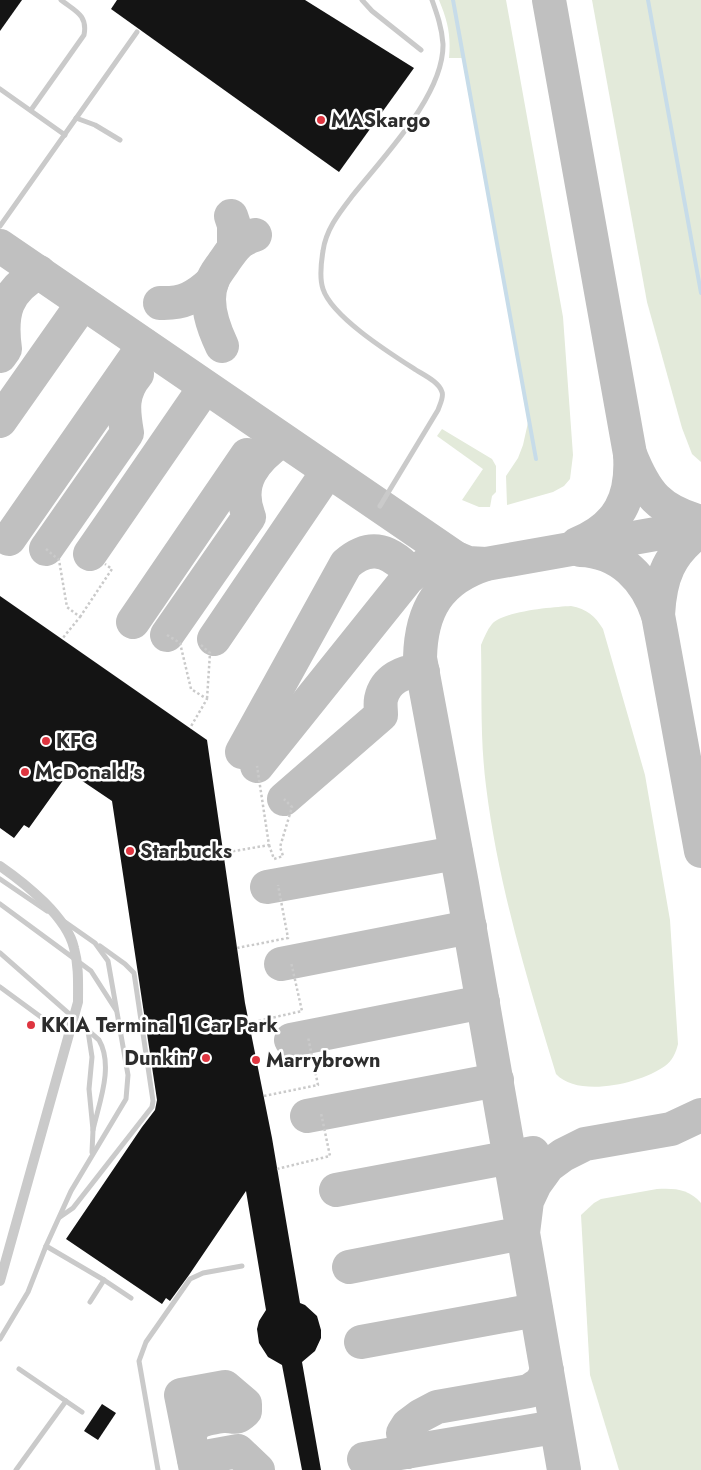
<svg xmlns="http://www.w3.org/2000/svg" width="701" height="1470" viewBox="0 0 701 1470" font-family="Jost,sans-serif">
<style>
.green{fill:#e3eada}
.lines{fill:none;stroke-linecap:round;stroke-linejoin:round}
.stream{stroke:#c7dce9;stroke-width:4}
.taxiway{stroke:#c0c0c0;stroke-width:34}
.building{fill:#141414}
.path{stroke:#cacaca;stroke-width:2.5;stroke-dasharray:2.5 2.5;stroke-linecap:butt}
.lane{stroke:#cacaca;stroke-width:5}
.street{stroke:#cacaca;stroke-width:10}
.poi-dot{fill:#de3540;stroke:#fff;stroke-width:2}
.labels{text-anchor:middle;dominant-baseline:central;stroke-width:5;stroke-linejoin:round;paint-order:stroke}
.poi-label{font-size:20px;font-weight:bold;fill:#2d2d2d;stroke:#fff;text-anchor:start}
</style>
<rect width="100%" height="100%" fill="#fff"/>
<g class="green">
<path d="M 439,0 L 506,0 L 563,317 L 573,455 L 570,479 L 564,486 L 553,492 L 507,505 L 506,476 L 518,458 L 523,445 L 529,418 L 464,58 L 449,58 C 451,35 448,22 439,0 Z"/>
<path d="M 592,0 L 701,0 L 701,462 L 692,454 L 682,428 L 647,302 Z"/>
<path d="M 442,429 L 492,459 L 496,466 L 496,492 L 492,496 L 490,507 L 479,507 L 462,500 L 483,469 L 437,436 Z"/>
<path d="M 571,606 C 587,609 595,616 603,629 L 645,775 L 670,920 L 678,1044 C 676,1053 672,1061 665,1066 C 640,1084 578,1098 556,1074 C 527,979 498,884 486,786 C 480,739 482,691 481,645 C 484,638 487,630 492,624 C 504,611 553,607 571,606 Z"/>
<path d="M 657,1189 C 675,1188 689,1189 701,1203 L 701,1470 L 619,1470 L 590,1375 L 581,1215 L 594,1203 L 601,1199 Z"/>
</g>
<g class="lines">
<g class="stream">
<path d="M 453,0 L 536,459"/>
<path d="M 648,0 L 701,293"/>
</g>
<g class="taxiway">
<path d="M 549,0 L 630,454 C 646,494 659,510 701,522"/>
<path d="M 231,216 L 234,225 L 234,246"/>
<path d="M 0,246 L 456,558 L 468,563 L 486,564"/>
<path d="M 160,303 C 183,304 196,297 212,282"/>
<path d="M 222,346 C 213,327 204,303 212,282 C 214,275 220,268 224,262 C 233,249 238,240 255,235"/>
<path d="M 0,356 L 5,349 C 0,312 6,291 39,272"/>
<path d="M 0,421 L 83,303"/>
<path d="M 701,530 C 669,553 660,577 658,615 L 701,851"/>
<path d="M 9,539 L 144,345"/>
<path d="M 577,544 C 619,527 633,498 630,454"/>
<path d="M 46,549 L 127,433 C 123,410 121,393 137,374"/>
<path d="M 580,550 C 620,551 646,579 658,615"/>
<path d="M 90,554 L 205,387"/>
<path d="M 133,622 L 247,455"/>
<path d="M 167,635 L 249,517 C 235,482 255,459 282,440"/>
<path d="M 214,639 L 328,471"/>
<path d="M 242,752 L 346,564 C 367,546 385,548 405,567"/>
<path d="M 257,766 L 407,579 C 424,564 433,558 456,558"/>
<path d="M 284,799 L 381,715 C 381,710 380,704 381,699 C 385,680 404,669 423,672"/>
<path d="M 267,887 L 456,853"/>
<path d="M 281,964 L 470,927"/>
<path d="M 291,1040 L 483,1002"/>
<path d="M 307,1116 L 497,1080"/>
<path d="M 336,1190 L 533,1153"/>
<path d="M 349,1267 L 523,1233 L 462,884 L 420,658 C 421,610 439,579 486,564 L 701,526"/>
<path d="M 361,1342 L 536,1310"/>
<path d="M 189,1435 C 191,1432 193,1427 196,1424 C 200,1419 216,1417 223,1416 C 234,1415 235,1421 245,1411 L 245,1404 L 225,1387 L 181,1395 L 196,1470"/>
<path d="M 407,1452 L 403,1433 L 408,1425 L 420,1416 L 437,1407 L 529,1391 L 541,1383 L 547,1371"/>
<path d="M 194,1459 L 238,1451 L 258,1470"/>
<path d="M 364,1459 L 555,1427"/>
<path d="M 564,1470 L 523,1233 L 527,1201 L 535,1184 L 548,1166 L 563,1155 L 585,1144 L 671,1129 L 701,1115"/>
</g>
</g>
<g class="building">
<path d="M 0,0 L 22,0 L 0,31 Z"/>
<path d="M 117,0 L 305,0 L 414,68 L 339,172 L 111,9 Z"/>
<path d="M 0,596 L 207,740 L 245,1003 L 272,1138 L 300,1303 L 305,1305 L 317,1316 L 321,1330 L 321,1338 L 315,1351 L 302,1362 L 321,1470 L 302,1470 L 282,1365 L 268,1357 L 259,1343 L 257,1329 L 259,1321 L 266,1310 L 246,1191 L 189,1275 L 170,1301 L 166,1298 L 162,1304 L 66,1239 L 142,1127 L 155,1110 L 157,1100 L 112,801 L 69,772 L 29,828 L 24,825 L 14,838 L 0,828 Z"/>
<path d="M 102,1404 L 116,1413 L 98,1440 L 84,1431 Z"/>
</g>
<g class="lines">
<g class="path">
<path d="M 46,549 L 59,560 L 67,607 L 80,617 L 62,639"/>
<path d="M 80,617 L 112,569 L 105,564"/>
<path d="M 167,635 L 180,643 L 191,689 L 207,699 L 190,728"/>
<path d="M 201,645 L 210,653 L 207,699"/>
<path d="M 269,845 L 274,859 L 283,856 L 280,847 L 292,807 L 284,799"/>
<path d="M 223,853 L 269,845 L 257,766"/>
<path d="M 237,948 L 288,938 L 278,885"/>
<path d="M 249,1023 L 302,1011 L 291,962"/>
<path d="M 264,1096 L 318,1085 L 308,1037"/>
<path d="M 277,1169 L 330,1156 L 321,1113"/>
</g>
<g class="lane">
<path d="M 362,0 L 372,11 L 421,50"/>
<path d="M 0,89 L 65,135"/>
<path d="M 31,110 L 84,35 C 88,15 75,11 61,0"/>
<path d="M 76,118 L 95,125 L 120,140"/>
<path d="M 0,226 L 137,32"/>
<path d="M 380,506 L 438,410 C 440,404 444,397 442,392 C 439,382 424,375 416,370 C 391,354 332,317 323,289 C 319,277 321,263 323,251 C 326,229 340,212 353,195 C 383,157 444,95 443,44 C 442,28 437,14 432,0"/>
<path d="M 0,879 L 47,911"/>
<path d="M 0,904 L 91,971 L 116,1010"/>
<path d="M 0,953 L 99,1040 C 114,1066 99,1103 93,1130"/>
<path d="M 0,987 L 45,1020 L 47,1024 L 46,1028"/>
<path d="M 88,1031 L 92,1057 L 89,1089 L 93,1130 L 92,1152"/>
<path d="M 60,1217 L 73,1208 L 152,1107 L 153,1101 L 134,973 L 125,964 L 100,946"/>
<path d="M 46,1246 L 104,1280 L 90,1302"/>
<path d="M 104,1280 L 131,1298"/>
<path d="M 0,1339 L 28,1292 L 46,1246 L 71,1191 L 126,1099 L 128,1075 L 108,961 L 95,943 L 65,922"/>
<path d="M 19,1369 L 82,1412"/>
<path d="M 16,1470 L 66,1401"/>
<path d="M 158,1470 L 139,1361 L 146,1342 L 190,1279 L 203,1273 L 242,1266"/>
</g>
<path class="street" d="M 0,866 C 26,884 67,917 74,948 C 79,966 78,984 78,1002 L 0,1281"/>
</g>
<g class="poi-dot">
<circle cx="321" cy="120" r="5"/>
<circle cx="46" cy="741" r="5"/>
<circle cx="25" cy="772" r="5"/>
<circle cx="130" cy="851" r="5"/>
<circle cx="31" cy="1025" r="5"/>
<circle cx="206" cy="1058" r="5"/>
<circle cx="256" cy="1060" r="5"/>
</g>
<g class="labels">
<g class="poi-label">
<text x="331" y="120">MASkargo</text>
<text x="56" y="741">KFC</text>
<text x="35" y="772">McDonald's</text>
<text x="140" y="851">Starbucks</text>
<text x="41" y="1025">KKIA Terminal 1 Car Park</text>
<text x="196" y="1058" text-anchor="end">Dunkin'</text>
<text x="266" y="1060">Marrybrown</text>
</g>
</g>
</svg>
